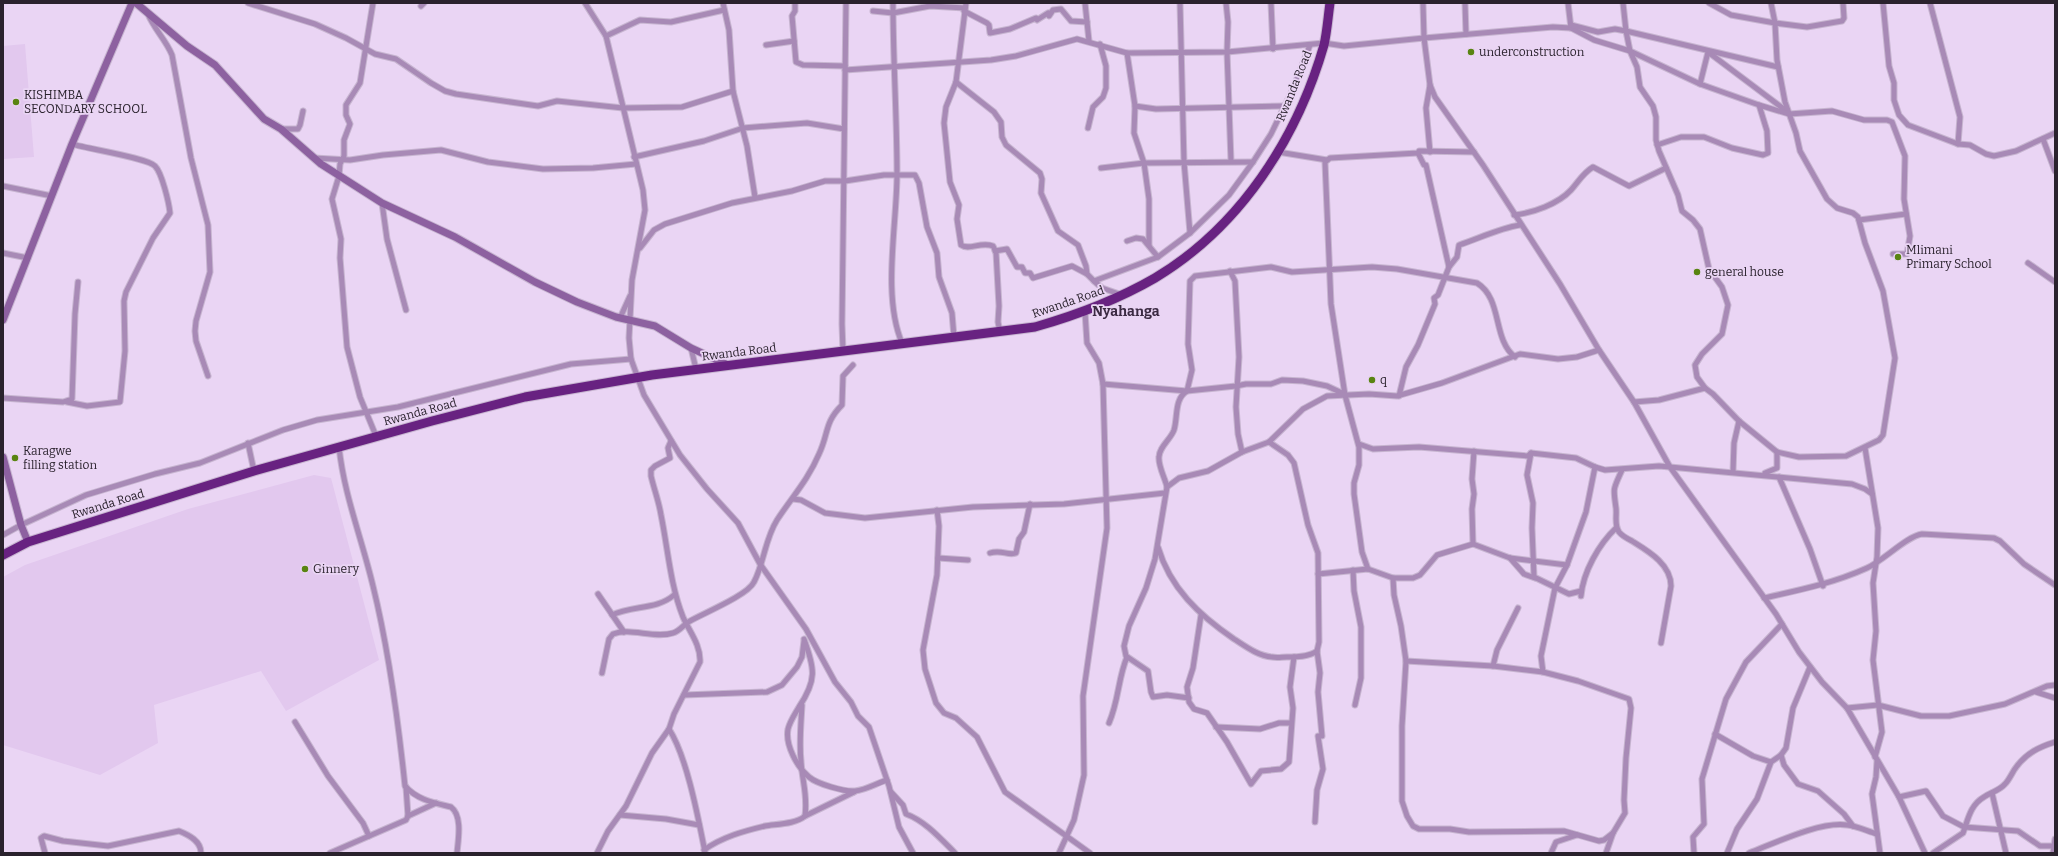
<svg xmlns="http://www.w3.org/2000/svg" width="2058" height="856" viewBox="0 0 2058 856" font-family="Bitter,serif">
<style>
.built{fill:#e2c8ee}
.lines{fill:none;stroke-linecap:round;stroke-linejoin:round}
.street-casing{stroke:#c7b5d0;stroke-width:7}
.secondary-casing{stroke:#c7b5d0;stroke-width:9}
.highway-casing{stroke:#c7b5d0;stroke-width:11}
.street{stroke:#a88ab6;stroke-width:5}
.secondary{stroke:#8d61a0;stroke-width:7}
.highway{stroke:#682281;stroke-width:9}
.poi-dot{fill:#598411;stroke:#ead5f4;stroke-width:1.5}
.labels{text-anchor:middle;dominant-baseline:central;stroke-width:3.5;stroke-linejoin:round;paint-order:stroke}
.poi-label{font-size:12px;fill:#2a222d;stroke:#ead5f4;text-anchor:start}
.street-label{font-size:12px;fill:#2a222d;stroke:#ead5f4}
.quarter-label{font-size:14px;font-weight:bold;fill:#3b2a42;stroke:#ead5f4}
</style>
<rect width="100%" height="100%" fill="#ead5f4"/>
<g class="built">
<path d="M 25,44 L 34,157 L 3,159 L 3,46 Z"/>
<path d="M 314,475 L 331,478 L 379,660 L 286,711 L 261,671 L 154,705 L 158,743 L 100,775 L 3,745 L 3,577 L 25,565 L 188,509 Z"/>
</g>
<g class="lines">
<defs>
<g id="street">
<path d="M 248,3 L 315,24 L 346,38 L 375,54 L 396,59 L 431,83 L 445,91 L 456,94 L 538,106 L 557,101 L 623,108 L 682,107 L 733,91"/>
<path d="M 373,3 L 360,83 L 346,105 L 346,115 L 350,124 L 344,140 L 344,156 L 340,164 L 339,176 L 332,199 L 341,239 L 340,258 L 347,347 L 360,397 L 376,436"/>
<path d="M 585,3 L 606,36 L 643,190 L 645,210 L 632,280 L 629,338 L 631,359 L 644,395 L 680,455 L 707,489 L 738,523 L 760,564 L 806,629 L 835,682 L 851,702 L 858,716 L 869,727 L 889,786 L 899,827 L 913,853"/>
<path d="M 723,3 L 729,30 L 733,91 L 747,146 L 755,197"/>
<path d="M 795,3 L 795,11 L 792,16 L 796,62 L 803,65 L 845,66"/>
<path d="M 893,3 C 893,60 897,117 897,174 C 897,225 882,296 902,343"/>
<path d="M 966,3 L 956,82 L 946,107 L 944,123 L 950,182 L 959,205 L 957,219 L 961,245 C 969,251 981,241 993,246 L 996,252 L 999,306 L 998,322 L 1000,332"/>
<path d="M 1085,3 L 1089,41"/>
<path d="M 1180,3 L 1184,162 L 1190,233"/>
<path d="M 1226,3 L 1228,22 L 1227,52 L 1231,161"/>
<path d="M 1271,3 L 1273,49"/>
<path d="M 1423,3 L 1424,38 L 1553,27 L 1571,28 L 1594,40 L 1630,51 L 1700,84 L 1708,52 L 1789,113"/>
<path d="M 1465,3 L 1466,34"/>
<path d="M 1568,3 L 1571,28"/>
<path d="M 1623,3 L 1626,31 L 1630,51 L 1637,67 L 1640,87 L 1653,106 L 1656,117 L 1656,140 L 1659,151 L 1678,195 L 1682,211 L 1693,220 L 1700,229 L 1709,269 L 1722,287 L 1728,305 L 1722,334 L 1702,354 L 1695,365 L 1697,377 L 1705,388 L 1713,394 L 1739,421 L 1777,452 L 1799,457 L 1846,456 L 1879,440 L 1883,435 L 1895,358 L 1883,291 L 1865,243 L 1858,217 L 1853,213 L 1837,208 L 1827,199 L 1800,151 L 1796,133 L 1785,102 L 1777,60 L 1775,23 L 1771,3"/>
<path d="M 1709,3 L 1731,15 L 1775,23 L 1807,27 L 1842,21 L 1844,18 L 1843,3"/>
<path d="M 1883,3 L 1889,66 L 1894,83 L 1894,100 L 1899,115 L 1908,125 L 1958,144 L 1970,145 L 1986,154 L 1994,156 L 2016,151 L 2055,133"/>
<path d="M 1930,3 L 1960,117 L 1958,144"/>
<path d="M 421,6 L 424,3"/>
<path d="M 873,11 L 893,13 L 930,6 L 965,8"/>
<path d="M 964,11 L 987,23 L 989,25 L 990,33 L 1010,29 L 1036,18 L 1037,20 L 1048,13 L 1049,16 L 1053,10 L 1061,9 L 1071,21 L 1087,22"/>
<path d="M 148,14 C 154,29 166,40 172,55 L 191,158 L 208,225 L 210,272 L 196,321 L 195,331 L 196,341 L 208,376"/>
<path d="M 1571,25 L 1598,32 L 1615,29 L 1626,31 L 1778,67"/>
<path d="M 606,36 L 640,20 L 671,22 L 724,10"/>
<path d="M 766,45 L 794,41"/>
<path d="M 1127,53 L 1135,106 L 1134,133 L 1144,163 L 1149,199 L 1149,245"/>
<path d="M 845,70 L 991,60 L 1016,56 L 1077,39 L 1127,53 L 1227,52 L 1324,43 L 1344,46 L 1424,38 L 1430,85 L 1435,97 L 1483,165 L 1560,284 L 1599,350 L 1634,402 L 1670,467 L 1776,614 L 1799,652 L 1822,682 L 1847,708 L 1899,797 L 1925,853"/>
<path d="M 956,82 L 994,112 L 1001,122 L 1002,137 L 1006,145 L 1040,173 L 1042,179 L 1041,193 L 1058,231 L 1078,245 L 1086,266 L 1087,274 L 1094,281 L 1158,257 L 1190,233 L 1229,195 L 1253,162 L 1271,134 L 1293,89 L 1310,45"/>
<path d="M 1430,85 L 1426,108 L 1430,152"/>
<path d="M 1759,105 L 1789,114 L 1832,111 L 1864,120 L 1887,120 L 1892,122 L 1905,156 L 1904,199 L 1910,236 L 1907,254 L 1893,254"/>
<path d="M 1135,106 L 1156,109 L 1285,106"/>
<path d="M 1088,128 L 1093,107 L 1103,97 L 1106,88 L 1106,66 L 1100,44"/>
<path d="M 282,129 L 298,129 L 300,125 L 303,111"/>
<path d="M 2043,139 L 2055,171"/>
<path d="M 1657,145 L 1681,137 L 1704,137 L 1732,148 L 1763,155 L 1768,153 L 1767,131 L 1759,105 L 1700,84"/>
<path d="M 1278,152 L 1327,160"/>
<path d="M 634,157 L 704,141 L 743,128 L 807,123 L 844,129"/>
<path d="M 314,158 L 350,160 L 383,155 L 441,150 L 488,162 L 543,169 L 593,168 L 636,164"/>
<path d="M 1101,168 L 1144,163 L 1253,162"/>
<path d="M 3,186 L 52,196"/>
<path d="M 382,203 L 387,239 L 406,310"/>
<path d="M 1514,215 C 1533,213 1558,204 1571,190 C 1579,181 1583,173 1593,167 L 1629,186 L 1666,168"/>
<path d="M 1859,220 L 1906,214"/>
<path d="M 1127,241 L 1136,238 L 1143,239 L 1158,257"/>
<path d="M 640,248 L 654,230 L 665,224 L 732,203 L 792,191 L 825,181 L 845,181 L 884,175 L 915,175 L 919,183 L 927,227 L 937,253 L 939,277 L 952,313 L 954,337"/>
<path d="M 995,251 L 1007,249 L 1017,267 L 1022,267 L 1025,273 L 1030,273 L 1033,278 L 1072,266 L 1087,274"/>
<path d="M 3,253 L 28,258"/>
<path d="M 2028,263 L 2055,282"/>
<path d="M 1449,267 L 1457,257 L 1459,245 C 1480,238 1500,228 1520,225"/>
<path d="M 1230,271 L 1235,281 L 1239,357 L 1236,407 L 1238,434 L 1242,452"/>
<path d="M 1094,281 L 1102,288 L 1122,295"/>
<path d="M 620,318 L 630,296"/>
<path d="M 691,348 L 696,369"/>
<path d="M 843,351 L 842,324 L 846,3"/>
<path d="M 1103,384 L 1187,391 L 1236,386 L 1246,384 L 1271,384 L 1282,380 L 1303,381 L 1327,386 L 1342,393"/>
<path d="M 1399,396 L 1406,367 L 1418,345 L 1435,304 L 1434,298 L 1438,295 L 1449,267 L 1426,165 L 1424,165 L 1418,153"/>
<path d="M 3,398 L 63,402 L 72,399 L 75,314 L 78,282"/>
<path d="M 67,402 L 87,406 L 120,402 L 125,351 L 124,301 L 126,292 L 153,238 L 170,213 C 169,203 162,173 155,166 C 148,158 88,149 72,144"/>
<path d="M 1634,402 L 1659,400 L 1705,388"/>
<path d="M 1269,442 L 1288,455 L 1294,463 L 1308,525 L 1318,553 L 1319,642 L 1317,651 L 1320,673 L 1318,692 L 1322,736 L 1318,736 L 1323,769 L 1317,790 L 1315,822"/>
<path d="M 248,443 L 254,471"/>
<path d="M 1359,444 L 1373,449 L 1419,447 L 1528,456 L 1531,453 L 1576,458 L 1595,467 L 1605,470 L 1659,466 L 1852,484 L 1865,489 L 1872,494"/>
<path d="M 339,447 C 344,495 362,539 373,586 C 389,651 398,719 405,786 C 417,800 435,803 451,807 C 463,816 458,841 457,853"/>
<path d="M 1865,448 L 1878,528 L 1877,557 L 1873,583 L 1876,631 L 1873,660 L 1882,732 L 1875,757"/>
<path d="M 1531,453 L 1527,475 L 1533,503 L 1532,528 L 1534,577 L 1569,594 L 1581,591"/>
<path d="M 1622,470 C 1613,490 1613,487 1616,508 C 1617,516 1614,525 1619,532 C 1622,536 1628,539 1632,541 C 1648,551 1671,564 1671,586 L 1661,643"/>
<path d="M 1733,472 L 1734,443 L 1739,421"/>
<path d="M 1765,473 L 1777,468 L 1777,452"/>
<path d="M 1779,477 L 1810,549 L 1823,586"/>
<path d="M 1167,487 C 1165,478 1158,466 1159,457 C 1159,447 1171,439 1174,430 C 1178,417 1174,399 1187,391 L 1192,370 L 1188,344 L 1190,281 L 1195,276 L 1271,267 L 1292,272 L 1372,267 L 1397,269 L 1477,283 C 1503,299 1492,339 1515,357"/>
<path d="M 793,499 L 801,500 L 825,513 L 865,518 L 973,507 L 1064,504 L 1165,493"/>
<path d="M 937,510 L 939,526 L 937,575 L 923,650 L 925,669 L 936,703 L 944,713 L 956,718 L 977,737 L 1005,792 L 1090,853"/>
<path d="M 3,535 L 21,525 L 86,495 L 155,474 L 200,463 L 283,430 L 317,420 L 398,407 L 571,364 L 631,359"/>
<path d="M 1473,544 L 1472,509 L 1474,494 L 1472,479 L 1474,451"/>
<path d="M 1158,547 C 1170,588 1199,615 1234,639 C 1245,646 1258,656 1272,657 C 1277,658 1282,657 1287,657 C 1296,657 1309,657 1317,651"/>
<path d="M 990,553 C 1001,549 1008,556 1016,553 L 1019,539 L 1024,532 L 1030,504"/>
<path d="M 938,558 L 968,560"/>
<path d="M 1510,558 L 1524,574 L 1535,578"/>
<path d="M 1368,569 L 1362,552 L 1354,494 L 1354,483 L 1359,465 L 1359,447 L 1345,395 L 1331,304 L 1325,162 L 1330,158 L 1418,153 L 1419,151 L 1474,152"/>
<path d="M 1353,570 L 1354,591 L 1361,627 L 1361,678 L 1355,705"/>
<path d="M 1318,574 L 1368,569 L 1393,578 L 1413,578 L 1420,575 L 1437,555 L 1473,544 L 1510,558 L 1567,565"/>
<path d="M 1393,578 L 1394,595 L 1401,626 L 1406,661 L 1402,726 L 1402,801 L 1407,816 L 1413,826 L 1419,829 L 1450,829 L 1469,832 L 1564,831 L 1599,841 L 1604,840 L 1613,833"/>
<path d="M 598,594 L 624,632"/>
<path d="M 1581,596 C 1583,572 1599,544 1616,528"/>
<path d="M 1764,598 C 1800,590 1834,583 1867,568 C 1883,561 1907,536 1922,534 L 1994,538 L 2000,541 L 2024,564 L 2055,585"/>
<path d="M 612,615 C 632,605 657,610 674,595"/>
<path d="M 1201,615 L 1193,668 L 1187,687 L 1189,702 L 1194,709 L 1207,713 L 1227,742 L 1251,784 L 1261,771 L 1281,769 L 1289,762 L 1293,708 L 1290,687 L 1294,657"/>
<path d="M 804,639 C 815,669 817,680 799,707 C 795,714 790,721 788,729 C 785,745 797,767 809,777 C 817,784 845,792 855,791 C 866,790 877,783 887,780"/>
<path d="M 1406,661 L 1493,666 L 1543,672 L 1578,681 L 1629,699 L 1631,708 L 1626,758 L 1624,800 L 1625,813 L 1613,833 L 1606,853"/>
<path d="M 1493,666 L 1497,650 L 1518,608"/>
<path d="M 1543,672 L 1541,656 L 1555,588 L 1567,565 L 1586,512 L 1595,467"/>
<path d="M 602,673 L 609,639 L 613,634 C 630,627 654,639 673,633 C 680,631 684,624 690,621 C 704,613 748,595 754,582 C 764,563 765,539 777,520 C 792,497 808,480 819,454 C 829,433 824,423 842,405 L 843,376 L 853,365"/>
<path d="M 2036,692 L 2055,698"/>
<path d="M 684,695 L 767,692 L 782,685 L 797,667 L 802,657 L 804,641"/>
<path d="M 1189,698 L 1167,695 L 1153,697 L 1151,692 L 1148,671 L 1126,656 L 1124,646 L 1129,626 L 1146,588 L 1155,559 L 1167,487 L 1179,478 L 1208,471 L 1242,452 L 1269,442 L 1303,409 L 1327,396 L 1369,394 L 1397,396 L 1442,383 L 1520,354 L 1558,359 L 1577,357 L 1599,350"/>
<path d="M 1847,708 L 1878,705 L 1921,716 L 1949,716 L 2005,704 L 2047,686 L 2055,685"/>
<path d="M 295,722 L 328,776 L 363,823 L 369,836"/>
<path d="M 1109,723 C 1119,700 1118,678 1127,657"/>
<path d="M 1216,727 L 1260,729 L 1279,723 L 1291,723"/>
<path d="M 669,729 C 687,757 698,817 705,852"/>
<path d="M 1715,734 L 1753,756 L 1771,762"/>
<path d="M 1781,755 L 1784,765 L 1798,784 L 1818,791 L 1844,814 L 1853,826"/>
<path d="M 1877,761 L 1876,777 L 1872,794 L 1880,853"/>
<path d="M 891,792 L 903,805 L 906,814 C 925,821 940,838 955,853"/>
<path d="M 1992,793 L 2006,853"/>
<path d="M 1899,797 L 1926,791 L 1943,816 L 1964,827 L 2018,831 L 2040,846 L 2055,846"/>
<path d="M 620,815 L 666,819 L 699,825"/>
<path d="M 408,816 L 436,803"/>
<path d="M 805,816 L 854,792"/>
<path d="M 704,850 C 722,837 744,831 765,826 C 777,824 796,824 805,816 C 808,795 802,781 801,761 C 799,743 801,724 802,705"/>
<path d="M 45,853 L 41,838 L 44,836 L 63,841 L 108,846 L 179,831 C 189,835 201,841 201,853"/>
<path d="M 330,853 L 406,820 L 408,816 L 406,787"/>
<path d="M 597,853 L 608,831 L 626,806 L 652,753 L 669,729 L 674,714 L 700,662 C 701,645 689,631 683,617 C 670,584 668,549 661,515 C 659,502 654,489 651,476 L 651,470 L 655,466 L 670,458 L 668,448 L 671,441"/>
<path d="M 1059,853 L 1074,820 L 1084,775 L 1083,696 L 1107,528 L 1103,384 L 1099,363 L 1087,343 L 1085,312"/>
<path d="M 1551,853 L 1556,842 L 1577,835"/>
<path d="M 1694,853 L 1693,837 L 1704,824 L 1702,779 L 1726,699 L 1746,662 L 1782,624"/>
<path d="M 1727,853 L 1737,829 L 1757,799 L 1771,762 L 1781,755 L 1786,748 L 1793,708 L 1810,667"/>
<path d="M 1749,853 C 1775,843 1820,821 1847,825 C 1857,826 1867,831 1877,834"/>
<path d="M 1933,853 L 1963,833 C 1968,820 1970,805 1984,797 C 1991,792 1999,791 2005,784 C 2010,779 2012,772 2017,766 C 2027,753 2039,747 2055,742"/>
<path d="M 2053,853 L 2055,839"/>
</g>
<g id="secondary">
<path d="M 136,3 L 187,46 L 215,65 L 264,119 L 281,129 L 321,164 L 382,203 L 455,237 L 535,282 L 577,302 L 616,317 L 655,326 L 691,348 L 728,365"/>
<path d="M 3,320 L 72,144 L 132,3"/>
<path d="M 3,457 L 21,525 L 28,542"/>
</g>
<path id="highway" d="M 3,555 L 28,542 L 254,471 L 432,421 L 525,397 L 652,375 L 1035,327 C 1077,315 1117,300 1155,278 C 1240,227 1297,139 1324,45 C 1327,32 1328,17 1330,3"/>
</defs>
<use href="#street" class="street-casing"/>
<use href="#secondary" class="secondary-casing"/>
<use href="#highway" class="highway-casing"/>
<use href="#street" class="street"/>
<use href="#secondary" class="secondary"/>
<use href="#highway" class="highway"/>
</g>
<g class="poi-dot">
<circle cx="1471" cy="52" r="4"/>
<circle cx="16" cy="102" r="4"/>
<circle cx="1898" cy="257" r="4"/>
<circle cx="1697" cy="272" r="4"/>
<circle cx="1372" cy="380" r="4"/>
<circle cx="15" cy="458" r="4"/>
<circle cx="305" cy="569" r="4"/>
</g>
<g class="labels">
<g class="poi-label">
<text x="1479" y="52">underconstruction</text>
<text x="24" y="95">KISHIMBA<tspan x="24" dy="14">SECONDARY SCHOOL</tspan></text>
<text x="1906" y="250">Mlimani<tspan x="1906" dy="14">Primary School</tspan></text>
<text x="1705" y="272">general house</text>
<text x="1380" y="380">q</text>
<text x="23" y="451">Karagwe<tspan x="23" dy="14">filling station</tspan></text>
<text x="313" y="569">Ginnery</text>
</g>
<g class="street-label">
<text transform="translate(1294 86) rotate(-68)">Rwanda Road</text>
<text transform="translate(1068 302) rotate(-19)">Rwanda Road</text>
<text transform="translate(739 352) rotate(-7)">Rwanda Road</text>
<text transform="translate(420 412) rotate(-15)">Rwanda Road</text>
<text transform="translate(108 504) rotate(-17)">Rwanda Road</text>
</g>
<g class="quarter-label">
<text x="1126" y="311">Nyahanga</text>
</g>
</g>
<rect width="2058" height="856" fill="none" stroke="#2a222d" stroke-width="8"/>
</svg>
